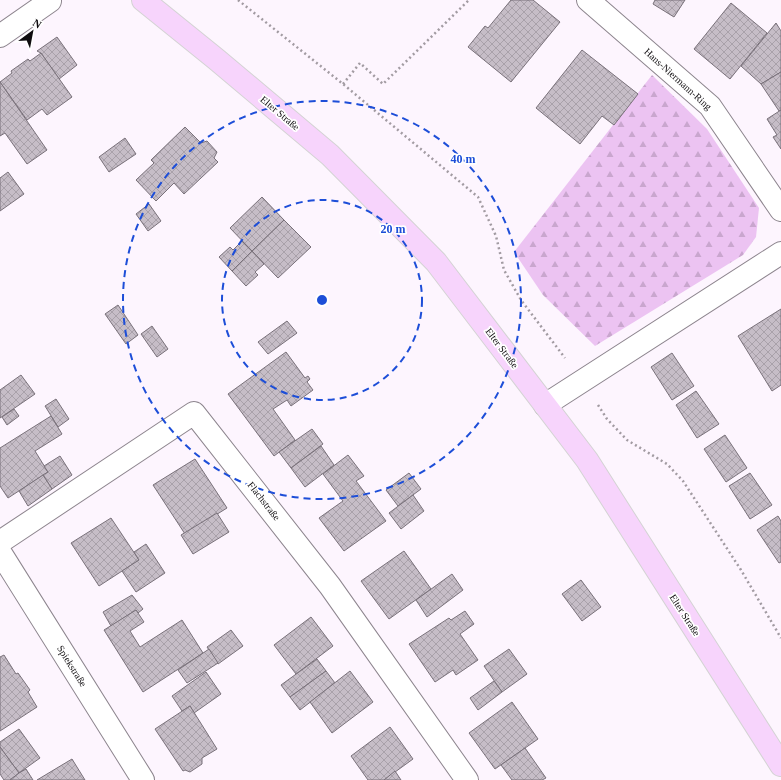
<svg xmlns="http://www.w3.org/2000/svg" width="781" height="780" viewBox="0 0 781 780" font-family="'Times New Roman',serif">
<style>
.forest{fill:url(#forest-firs)}
.building{fill:url(#building-cross-hatch);stroke:#79717a}
.lines{fill:none;stroke-linecap:round;stroke-linejoin:round}
.minor-casing{stroke:#8d858e;stroke-width:24}
.major-casing{stroke:#d4d3d4;stroke-width:24}
.path{stroke:#a29ba2;stroke-width:2.5;stroke-dasharray:2 3;stroke-linecap:butt}
.minor{stroke:#fff;stroke-width:22}
.major{stroke:#f7d4fc;stroke-width:22}
.ring{fill:none;stroke:#1d4ed8;stroke-width:2;stroke-dasharray:7 5}
.labels{text-anchor:middle;dominant-baseline:central;stroke-width:3.5;stroke-linejoin:round;paint-order:stroke}
.street-label{font-size:10px;fill:#0f0c0f;stroke:#fff}
.centre{fill:#1d4ed8;stroke:#fff;stroke-width:2}
.ring-label{font-size:12px;text-anchor:middle;font-weight:bold;fill:#1d4ed8;stroke:#fff;stroke-width:3.5;stroke-linejoin:round;paint-order:stroke}
</style>
<defs>
<pattern id="forest-firs" width="22" height="20" patternUnits="userSpaceOnUse"><rect width="22" height="20" fill="#ecc3f2"/><path d="M5 1l3.5 6h-7zM16 11l3.5 6h-7z" fill="#c9a6ce"/></pattern>
<pattern id="building-cross-hatch" width="8" height="8" patternUnits="userSpaceOnUse"><rect width="8" height="8" fill="#c6bdc7"/><path d="M0 0l8 8M0 8l8-8" fill="none" stroke="#a9a1aa"/></pattern>
</defs>
<rect width="100%" height="100%" fill="#fdf5fe"/>
<path class="forest" d="M 652,75 L 707,129 L 759,208 L 756,237 L 743,255 L 595,346 L 543,295 L 514,252 Z"/>
<g class="building">
<path d="M 511,0 L 533,0 L 560,22 L 511,82 L 468,47 L 485,26 L 488,28 Z"/>
<path d="M 655,0 L 685,0 L 674,17 L 653,4 Z"/>
<path d="M 731,3 L 767,33 L 730,79 L 694,49 Z"/>
<path d="M 776,23 L 781,31 L 781,72 L 761,84 L 741,66 Z"/>
<path d="M 57,37 L 77,65 L 59,79 L 41,53 L 37,51 Z"/>
<path d="M 582,50 L 638,94 L 614,125 L 602,116 L 580,144 L 536,108 Z"/>
<path d="M 41,53 L 72,97 L 47,115 L 42,109 L 27,120 L 0,82 L 12,73 L 11,71 L 28,59 L 30,61 Z"/>
<path d="M 781,72 L 781,110 L 779,111 L 761,84 Z"/>
<path d="M 0,82 L 47,150 L 27,164 L 5,133 L 0,136 Z"/>
<path d="M 781,110 L 781,149 L 773,137 L 777,135 L 767,119 Z"/>
<path d="M 185,127 L 201,143 L 207,141 L 217,152 L 214,158 L 218,162 L 184,194 L 174,183 L 156,201 L 136,180 L 154,163 L 151,160 Z"/>
<path d="M 125,138 L 136,154 L 109,172 L 99,157 Z"/>
<path d="M 8,172 L 24,194 L 0,211 L 0,178 Z"/>
<path d="M 262,197 L 284,220 L 252,251 L 230,228 Z"/>
<path d="M 149,204 L 161,221 L 148,231 L 136,214 Z"/>
<path d="M 284,220 L 311,247 L 278,278 L 252,251 Z"/>
<path d="M 242,241 L 252,251 L 232,271 L 219,257 L 230,247 L 233,250 Z"/>
<path d="M 252,251 L 264,264 L 255,272 L 258,275 L 246,286 L 232,271 Z"/>
<path d="M 118,305 L 138,335 L 126,344 L 105,314 Z"/>
<path d="M 781,309 L 781,385 L 772,391 L 738,336 Z"/>
<path d="M 287,321 L 297,333 L 268,354 L 258,342 Z"/>
<path d="M 152,326 L 168,349 L 157,357 L 141,334 Z"/>
<path d="M 286,352 L 305,378 L 308,376 L 310,379 L 307,382 L 313,390 L 291,406 L 287,400 L 273,409 L 295,440 L 274,456 L 228,394 Z"/>
<path d="M 672,353 L 694,386 L 672,400 L 651,367 Z"/>
<path d="M 21,375 L 35,394 L 0,418 L 0,390 Z"/>
<path d="M 696,391 L 719,424 L 697,438 L 676,405 Z"/>
<path d="M 56,399 L 69,419 L 58,427 L 45,406 Z"/>
<path d="M 14,409 L 19,416 L 7,425 L 2,417 Z"/>
<path d="M 51,416 L 62,434 L 35,451 L 48,472 L 8,498 L 0,486 L 0,448 Z"/>
<path d="M 312,429 L 323,444 L 291,468 L 279,452 Z"/>
<path d="M 725,435 L 747,468 L 726,482 L 704,449 Z"/>
<path d="M 321,446 L 334,465 L 305,487 L 291,468 Z"/>
<path d="M 348,455 L 364,476 L 356,481 L 386,521 L 344,551 L 319,518 L 343,501 L 323,474 Z"/>
<path d="M 60,456 L 72,475 L 52,489 L 43,475 L 48,472 L 44,466 Z"/>
<path d="M 195,459 L 227,508 L 185,534 L 153,485 Z"/>
<path d="M 409,473 L 421,489 L 398,506 L 386,490 Z"/>
<path d="M 750,473 L 772,505 L 750,519 L 729,486 Z"/>
<path d="M 43,475 L 52,489 L 28,506 L 19,491 Z"/>
<path d="M 413,495 L 424,511 L 401,529 L 389,513 Z"/>
<path d="M 217,513 L 229,532 L 193,554 L 181,535 Z"/>
<path d="M 778,516 L 781,521 L 781,562 L 779,563 L 757,530 Z"/>
<path d="M 111,518 L 139,560 L 99,586 L 71,543 Z"/>
<path d="M 146,544 L 165,573 L 136,592 L 122,571 L 139,560 L 134,552 Z"/>
<path d="M 404,551 L 431,589 L 389,619 L 361,581 Z"/>
<path d="M 452,574 L 463,590 L 427,617 L 416,600 Z"/>
<path d="M 581,580 L 601,607 L 582,621 L 562,594 Z"/>
<path d="M 132,595 L 143,609 L 138,613 L 136,610 L 111,626 L 103,612 Z"/>
<path d="M 136,610 L 144,622 L 130,631 L 140,647 L 182,620 L 203,653 L 143,692 L 104,630 Z"/>
<path d="M 465,611 L 474,624 L 460,634 L 478,660 L 456,675 L 453,670 L 435,682 L 409,644 L 449,618 L 451,620 Z"/>
<path d="M 311,617 L 333,646 L 296,674 L 274,645 Z"/>
<path d="M 231,630 L 243,646 L 218,664 L 207,647 Z"/>
<path d="M 209,649 L 218,663 L 187,683 L 178,670 Z"/>
<path d="M 509,649 L 527,674 L 502,692 L 484,666 Z"/>
<path d="M 4,655 L 16,674 L 18,673 L 30,690 L 28,692 L 37,707 L 0,731 L 0,657 Z"/>
<path d="M 317,659 L 326,671 L 290,697 L 281,685 Z"/>
<path d="M 326,671 L 335,683 L 300,710 L 290,697 Z"/>
<path d="M 350,671 L 373,702 L 332,733 L 310,702 Z"/>
<path d="M 206,672 L 221,694 L 194,713 L 190,706 L 182,711 L 172,696 Z"/>
<path d="M 494,681 L 502,692 L 478,710 L 470,698 Z"/>
<path d="M 512,702 L 538,739 L 495,769 L 469,733 Z"/>
<path d="M 190,706 L 217,749 L 202,758 L 202,764 L 190,772 L 185,770 L 183,771 L 155,729 Z"/>
<path d="M 390,727 L 413,759 L 384,780 L 368,780 L 351,756 Z"/>
<path d="M 19,729 L 40,758 L 19,773 L 0,747 L 0,742 Z"/>
<path d="M 0,747 L 19,773 L 10,780 L 4,780 L 0,774 Z"/>
<path d="M 525,748 L 546,778 L 542,780 L 512,780 L 501,765 Z"/>
<path d="M 72,759 L 85,780 L 37,780 Z"/>
<path d="M 26,769 L 33,780 L 10,780 L 19,773 Z"/>
<path d="M 395,771 L 401,780 L 384,780 Z"/>
</g>
<g class="lines">
<defs>
<g id="minor">
<path d="M 588,0 L 710,106 L 781,210"/>
<path d="M 0,36 L 50,1"/>
<path d="M 545,405 L 781,253"/>
<path d="M 0,542 L 194,413 L 330,586 L 467,780"/>
<path d="M 0,552 L 143,780"/>
</g>
<path id="major" d="M 143,0 L 216,59 L 330,155 L 436,262 L 587,460 L 781,765"/>
</defs>
<use href="#minor" class="minor-casing"/>
<use href="#major" class="major-casing"/>
<g class="path">
<path d="M 238,0 L 343,84 L 478,197 L 496,236 L 504,270 L 521,300 L 565,358"/>
<path d="M 343,84 L 360,63 L 383,84 L 469,0"/>
<path d="M 598,405 L 607,419 L 627,440 L 667,464 L 683,481 L 741,570 L 781,638"/>
</g>
<use href="#minor" class="minor"/>
<use href="#major" class="major"/>
</g>
<g class="ring">
<circle cx="322" cy="300" r="100"/>
<circle cx="322" cy="300" r="199"/>
</g>
<g class="labels">
<g class="street-label">
<text transform="translate(678 79) rotate(42)">Hans-Niermann-Ring</text>
<text transform="translate(280 113) rotate(40)">Elter Straße</text>
<text transform="translate(502 348) rotate(53)">Elter Straße</text>
<text transform="translate(264 501) rotate(52)">Flachstraße</text>
<text transform="translate(685 615) rotate(57)">Elter Straße</text>
<text transform="translate(72 666) rotate(58)">Spiekstraße</text>
</g>
</g>
<circle cx="322" cy="300" r="6" class="centre"/>
<g class="ring-label">
<text x="463" y="163">40 m</text>
<text x="393" y="233">20 m</text>
</g>
<g transform="translate(32 32) rotate(32)" stroke="#ffffff" stroke-width="3" paint-order="stroke">
<path d="M0-3L7 15L0 10L-7 15Z" fill="#0f0c0f"/>
<text y="-6" font-size="11" font-weight="bold" text-anchor="middle" fill="#0f0c0f">N</text>
</g>
</svg>
